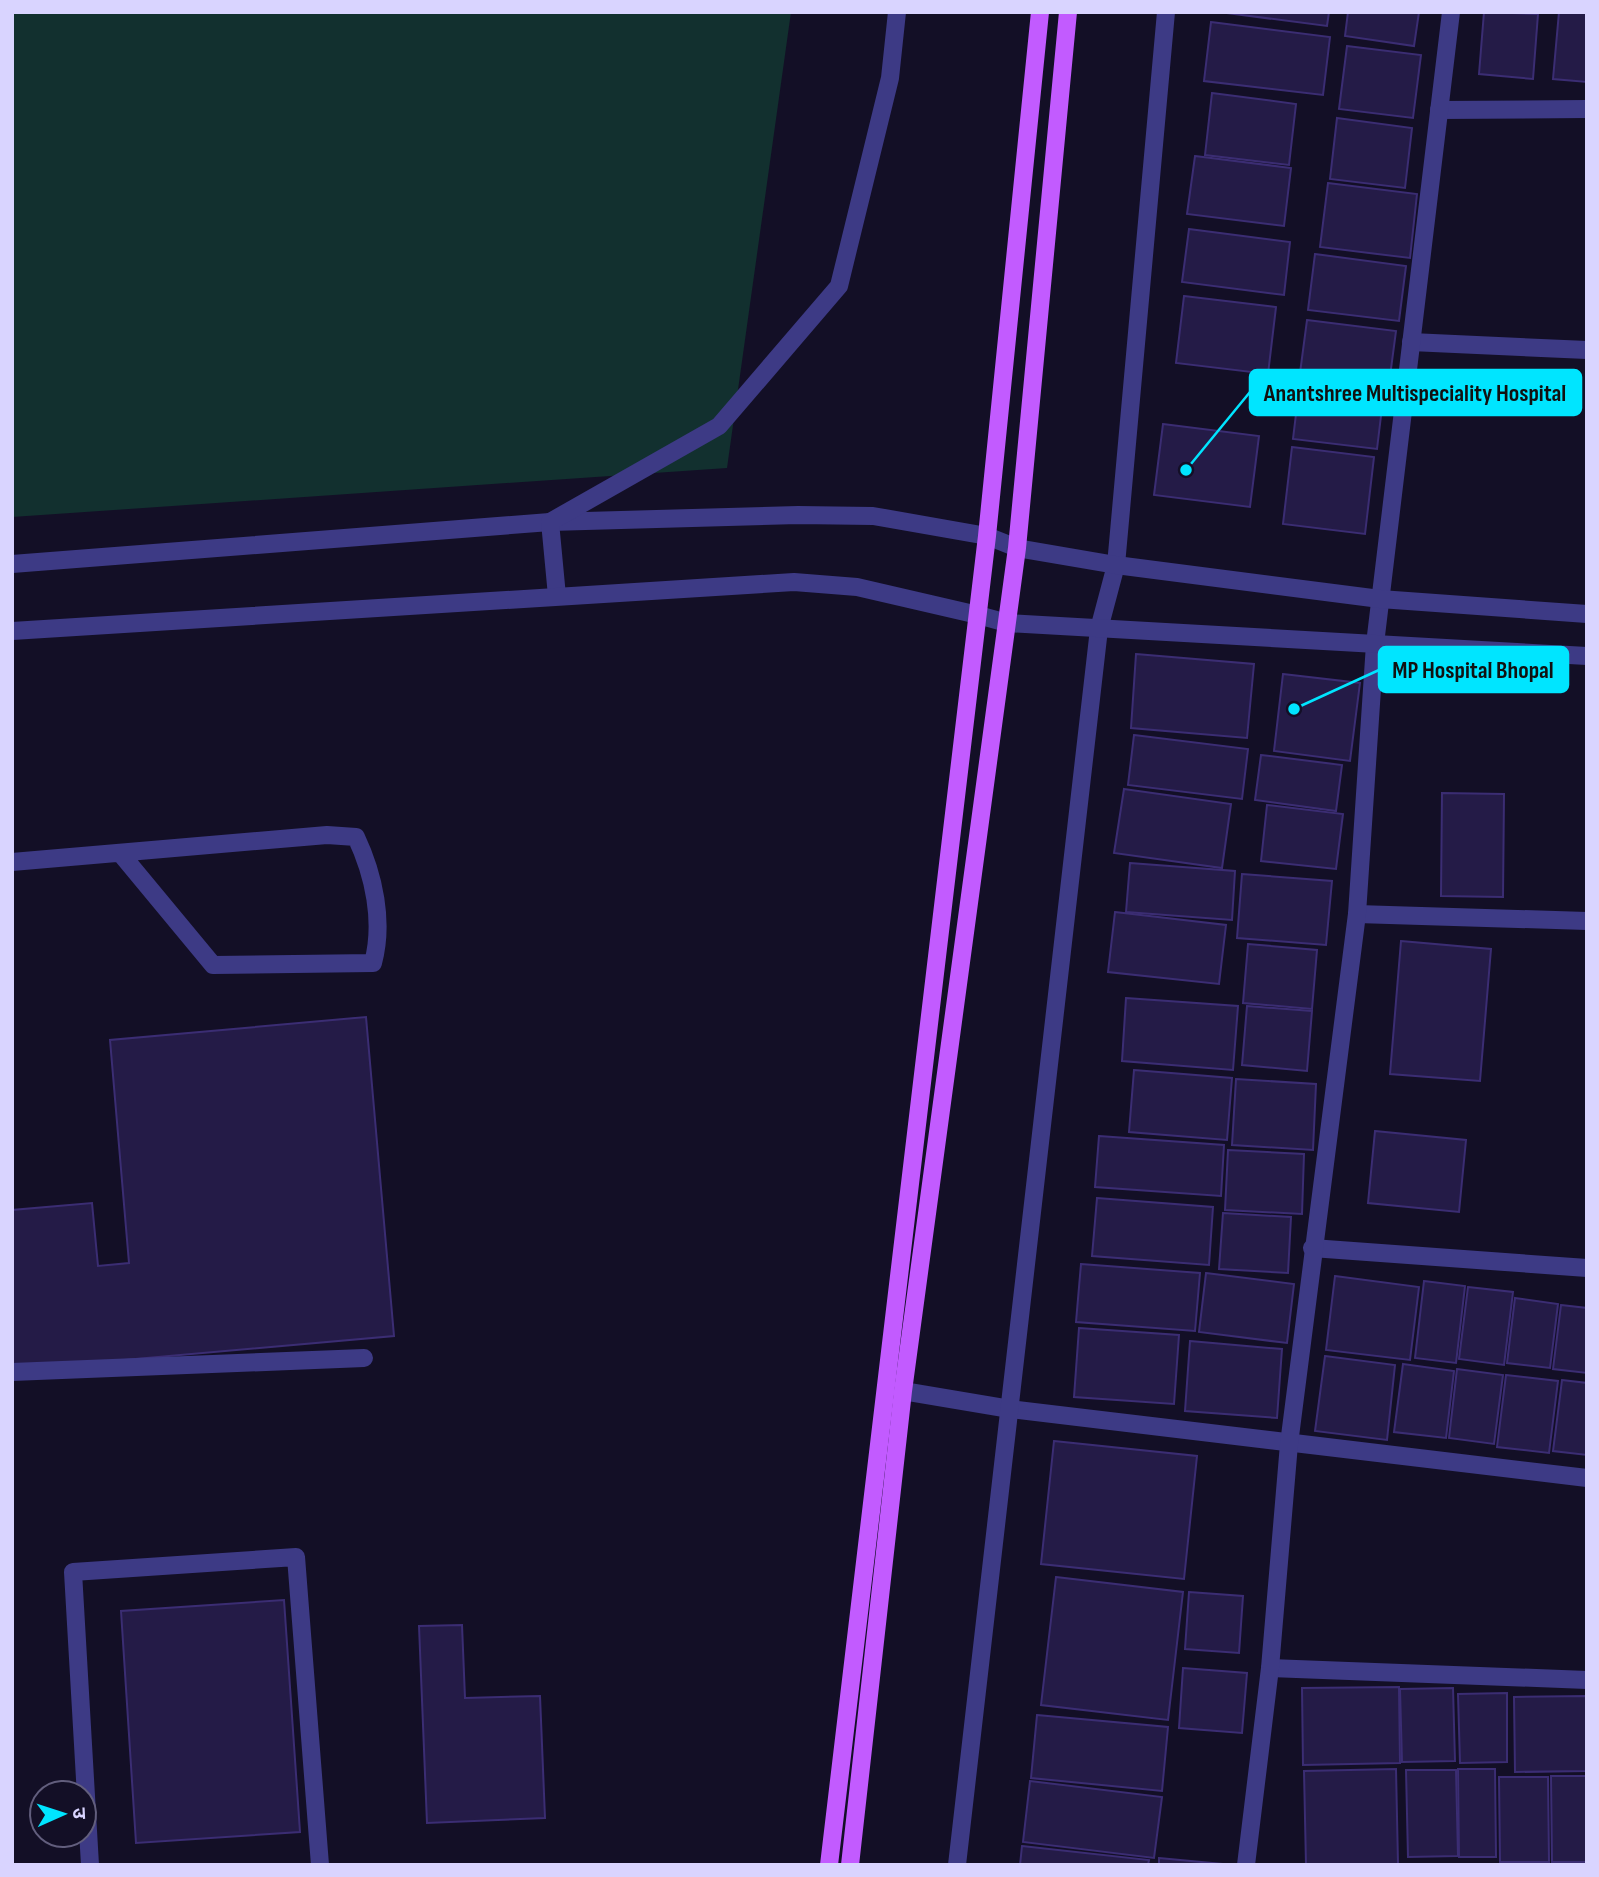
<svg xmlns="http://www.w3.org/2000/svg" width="1599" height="1877" viewBox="0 0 1599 1877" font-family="'Sofia Sans Condensed','Noto Sans Devanagari',sans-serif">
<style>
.green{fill:#12302f}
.building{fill:#241b47;stroke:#3b2d73;stroke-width:2}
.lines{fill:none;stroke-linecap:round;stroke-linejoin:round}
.service{stroke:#3d3a85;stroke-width:18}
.minor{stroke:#3d3a85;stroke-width:18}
.tertiary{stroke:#3d3a85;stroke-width:18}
.primary{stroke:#c25bff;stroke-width:18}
.leader{fill:none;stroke:#00e5ff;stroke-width:2.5}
.callout-dot{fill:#00e5ff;stroke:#130f26;stroke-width:2.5}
.callout{fill:#00e5ff;stroke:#00e5ff;stroke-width:2.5}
.callout-label{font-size:24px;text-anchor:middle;font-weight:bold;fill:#111}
</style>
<rect width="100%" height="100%" fill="#130f26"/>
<path class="green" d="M 12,12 L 791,12 L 727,468 L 12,517 Z"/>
<g class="building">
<path d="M 1219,12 L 1329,12 L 1327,26 Z"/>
<path d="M 1348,12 L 1419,12 L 1414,46 L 1345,36 Z"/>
<path d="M 1484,12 L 1538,14 L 1533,79 L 1479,74 Z"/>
<path d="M 1559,12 L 1587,12 L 1587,82 L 1553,79 Z"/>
<path d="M 1211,22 L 1330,37 L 1323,95 L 1204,81 Z"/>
<path d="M 1347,46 L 1421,55 L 1413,118 L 1339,109 Z"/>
<path d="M 1212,93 L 1296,104 L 1289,165 L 1205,155 Z"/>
<path d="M 1337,118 L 1412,128 L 1405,188 L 1330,179 Z"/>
<path d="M 1195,156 L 1291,168 L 1284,226 L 1187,214 Z"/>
<path d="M 1328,183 L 1417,194 L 1410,258 L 1320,247 Z"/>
<path d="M 1189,229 L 1290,242 L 1284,295 L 1182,282 Z"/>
<path d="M 1315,254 L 1406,266 L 1399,321 L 1308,310 Z"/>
<path d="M 1184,296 L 1276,307 L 1268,374 L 1176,363 Z"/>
<path d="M 1307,320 L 1396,331 L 1389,384 L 1300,373 Z"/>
<path d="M 1300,381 L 1384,391 L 1377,449 L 1293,439 Z"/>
<path d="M 1163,424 L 1259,436 L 1250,507 L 1154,495 Z"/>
<path d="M 1292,447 L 1374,457 L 1365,534 L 1283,524 Z"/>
<path d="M 1136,654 L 1254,664 L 1247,738 L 1131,728 Z"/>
<path d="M 1283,674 L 1360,683 L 1350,761 L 1274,751 Z"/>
<path d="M 1134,735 L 1248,749 L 1242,799 L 1128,785 Z"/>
<path d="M 1261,755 L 1342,765 L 1336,811 L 1255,800 Z"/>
<path d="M 1124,789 L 1231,804 L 1222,868 L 1114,853 Z"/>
<path d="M 1442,793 L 1504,794 L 1503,897 L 1441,896 Z"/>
<path d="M 1267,805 L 1343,814 L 1336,869 L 1261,861 Z"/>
<path d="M 1130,863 L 1235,871 L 1232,920 L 1126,912 Z"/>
<path d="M 1242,874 L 1332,881 L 1326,945 L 1237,938 Z"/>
<path d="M 1115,912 L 1226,925 L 1219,984 L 1108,972 Z"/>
<path d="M 1401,941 L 1491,949 L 1480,1081 L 1390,1074 Z"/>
<path d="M 1248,944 L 1317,950 L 1312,1009 L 1243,1003 Z"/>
<path d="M 1126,998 L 1238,1006 L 1233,1070 L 1122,1061 Z"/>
<path d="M 1247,1006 L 1312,1011 L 1307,1071 L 1242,1065 Z"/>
<path d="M 366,1017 L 394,1336 L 12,1370 L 12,1210 L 92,1203 L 98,1266 L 129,1263 L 110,1040 Z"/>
<path d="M 1134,1070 L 1232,1078 L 1227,1140 L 1129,1132 Z"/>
<path d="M 1236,1079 L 1316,1084 L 1313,1150 L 1232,1145 Z"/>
<path d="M 1375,1131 L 1466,1140 L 1459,1212 L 1368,1203 Z"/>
<path d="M 1099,1136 L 1224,1145 L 1221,1196 L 1095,1187 Z"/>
<path d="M 1228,1150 L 1304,1154 L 1302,1214 L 1225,1210 Z"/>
<path d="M 1097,1198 L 1213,1207 L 1209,1265 L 1092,1256 Z"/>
<path d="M 1223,1213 L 1291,1217 L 1288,1273 L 1219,1269 Z"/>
<path d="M 1081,1264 L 1200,1273 L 1195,1331 L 1076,1322 Z"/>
<path d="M 1206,1273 L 1294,1284 L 1287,1343 L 1199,1332 Z"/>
<path d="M 1335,1276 L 1419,1287 L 1410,1360 L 1326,1350 Z"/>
<path d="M 1424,1281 L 1465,1286 L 1456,1363 L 1415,1358 Z"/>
<path d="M 1468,1287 L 1513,1292 L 1504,1365 L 1459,1359 Z"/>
<path d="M 1515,1298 L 1558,1304 L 1550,1368 L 1507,1363 Z"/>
<path d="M 1561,1305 L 1587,1308 L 1587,1373 L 1553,1369 Z"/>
<path d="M 1079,1328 L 1179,1335 L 1174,1404 L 1074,1397 Z"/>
<path d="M 1190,1341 L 1282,1349 L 1277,1418 L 1185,1411 Z"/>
<path d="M 1325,1356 L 1395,1365 L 1387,1440 L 1315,1431 Z"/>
<path d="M 1403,1364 L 1454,1371 L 1446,1438 L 1394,1432 Z"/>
<path d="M 1457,1369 L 1503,1375 L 1494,1444 L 1449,1438 Z"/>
<path d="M 1506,1375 L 1558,1381 L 1549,1453 L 1497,1447 Z"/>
<path d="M 1562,1380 L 1587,1383 L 1587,1455 L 1553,1451 Z"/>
<path d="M 1054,1441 L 1197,1456 L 1184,1579 L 1041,1564 Z"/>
<path d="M 1056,1577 L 1183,1592 L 1168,1720 L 1041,1705 Z"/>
<path d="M 1189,1592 L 1243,1596 L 1239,1653 L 1185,1649 Z"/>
<path d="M 284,1600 L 300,1832 L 136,1843 L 121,1611 Z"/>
<path d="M 462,1625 L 465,1698 L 540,1696 L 545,1818 L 427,1823 L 419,1626 Z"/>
<path d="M 1183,1668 L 1247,1673 L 1242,1733 L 1179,1728 Z"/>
<path d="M 1399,1687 L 1400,1763 L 1303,1765 L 1302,1688 Z"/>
<path d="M 1453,1688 L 1455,1761 L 1402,1762 L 1400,1689 Z"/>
<path d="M 1507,1693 L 1507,1762 L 1460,1763 L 1458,1694 Z"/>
<path d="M 1586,1696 L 1587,1771 L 1515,1772 L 1514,1697 Z"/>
<path d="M 1037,1715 L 1168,1727 L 1162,1791 L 1031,1778 Z"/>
<path d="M 1396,1769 L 1398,1864 L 1306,1865 L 1304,1771 Z"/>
<path d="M 1458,1769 L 1495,1769 L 1496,1857 L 1459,1857 Z"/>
<path d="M 1406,1770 L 1456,1770 L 1458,1856 L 1408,1857 Z"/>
<path d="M 1551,1776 L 1587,1776 L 1587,1862 L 1552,1862 Z"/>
<path d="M 1499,1777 L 1548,1777 L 1549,1862 L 1500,1862 Z"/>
<path d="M 1030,1781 L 1162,1797 L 1154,1858 L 1023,1842 Z"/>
<path d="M 1022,1846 L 1149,1860 L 1148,1865 L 1020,1865 Z"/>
<path d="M 1159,1858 L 1222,1864 L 1222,1865 L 1159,1865 Z"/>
</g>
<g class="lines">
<g class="service">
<path d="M 12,564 L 550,522 L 798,515 L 873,516 L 987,536"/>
<path d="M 557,596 L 550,522 L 719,426 L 839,286 L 890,78 L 897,12"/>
<path d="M 12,631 L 794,582 L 857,587 L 978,615"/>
<path d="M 12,862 L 327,835 L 356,837 C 374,875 384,922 373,963 L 213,965 L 121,854"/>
<path d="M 12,1372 L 364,1358"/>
<path d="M 90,1865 L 73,1572 L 296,1557 L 320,1865"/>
</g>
<g class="minor">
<path d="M 1439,110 L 1587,109"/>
<path d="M 1411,342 L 1587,350"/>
<path d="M 1357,914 L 1587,921"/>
<path d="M 1312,1248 L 1587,1268"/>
<path d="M 903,1391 L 1010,1409 L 1587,1478"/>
<path d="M 1270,1668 L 1587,1680"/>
<path d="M 957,1865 L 1099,629 L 1116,565 L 1166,12"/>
<path d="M 1246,1865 L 1270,1668 L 1289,1444 L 1357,914 L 1375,644 L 1451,12"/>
</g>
<g class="tertiary">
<path d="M 987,536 L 1017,548 L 1116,565 L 1380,599 L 1587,614"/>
<path d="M 978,615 L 1007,623 L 1587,656"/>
</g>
<g class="primary">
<path d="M 829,1865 L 987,536 L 1040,12"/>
<path d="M 850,1865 L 903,1391 L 1017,548 L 1068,12"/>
</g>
</g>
<path class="leader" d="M1186 470L1250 392M1294 709L1379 670"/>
<g class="callout-dot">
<circle cx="1186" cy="470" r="7"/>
<circle cx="1294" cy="709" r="7"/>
</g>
<g class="callout">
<rect x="1250" y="370" width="331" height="45" rx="7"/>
<rect x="1379" y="647" width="189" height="45" rx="7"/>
</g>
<g class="callout-label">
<text x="1415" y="401">Anantshree Multispeciality Hospital</text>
<text x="1473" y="678">MP Hospital Bhopal</text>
</g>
<rect width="1599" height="1877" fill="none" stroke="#d9d4ff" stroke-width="28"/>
<g transform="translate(63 1814) rotate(87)"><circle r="33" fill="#130f26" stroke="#625e7d" stroke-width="2"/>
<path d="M0-5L12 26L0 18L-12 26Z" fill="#00e5ff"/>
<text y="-10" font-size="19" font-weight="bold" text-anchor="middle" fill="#d9d4ff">उ</text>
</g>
</svg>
